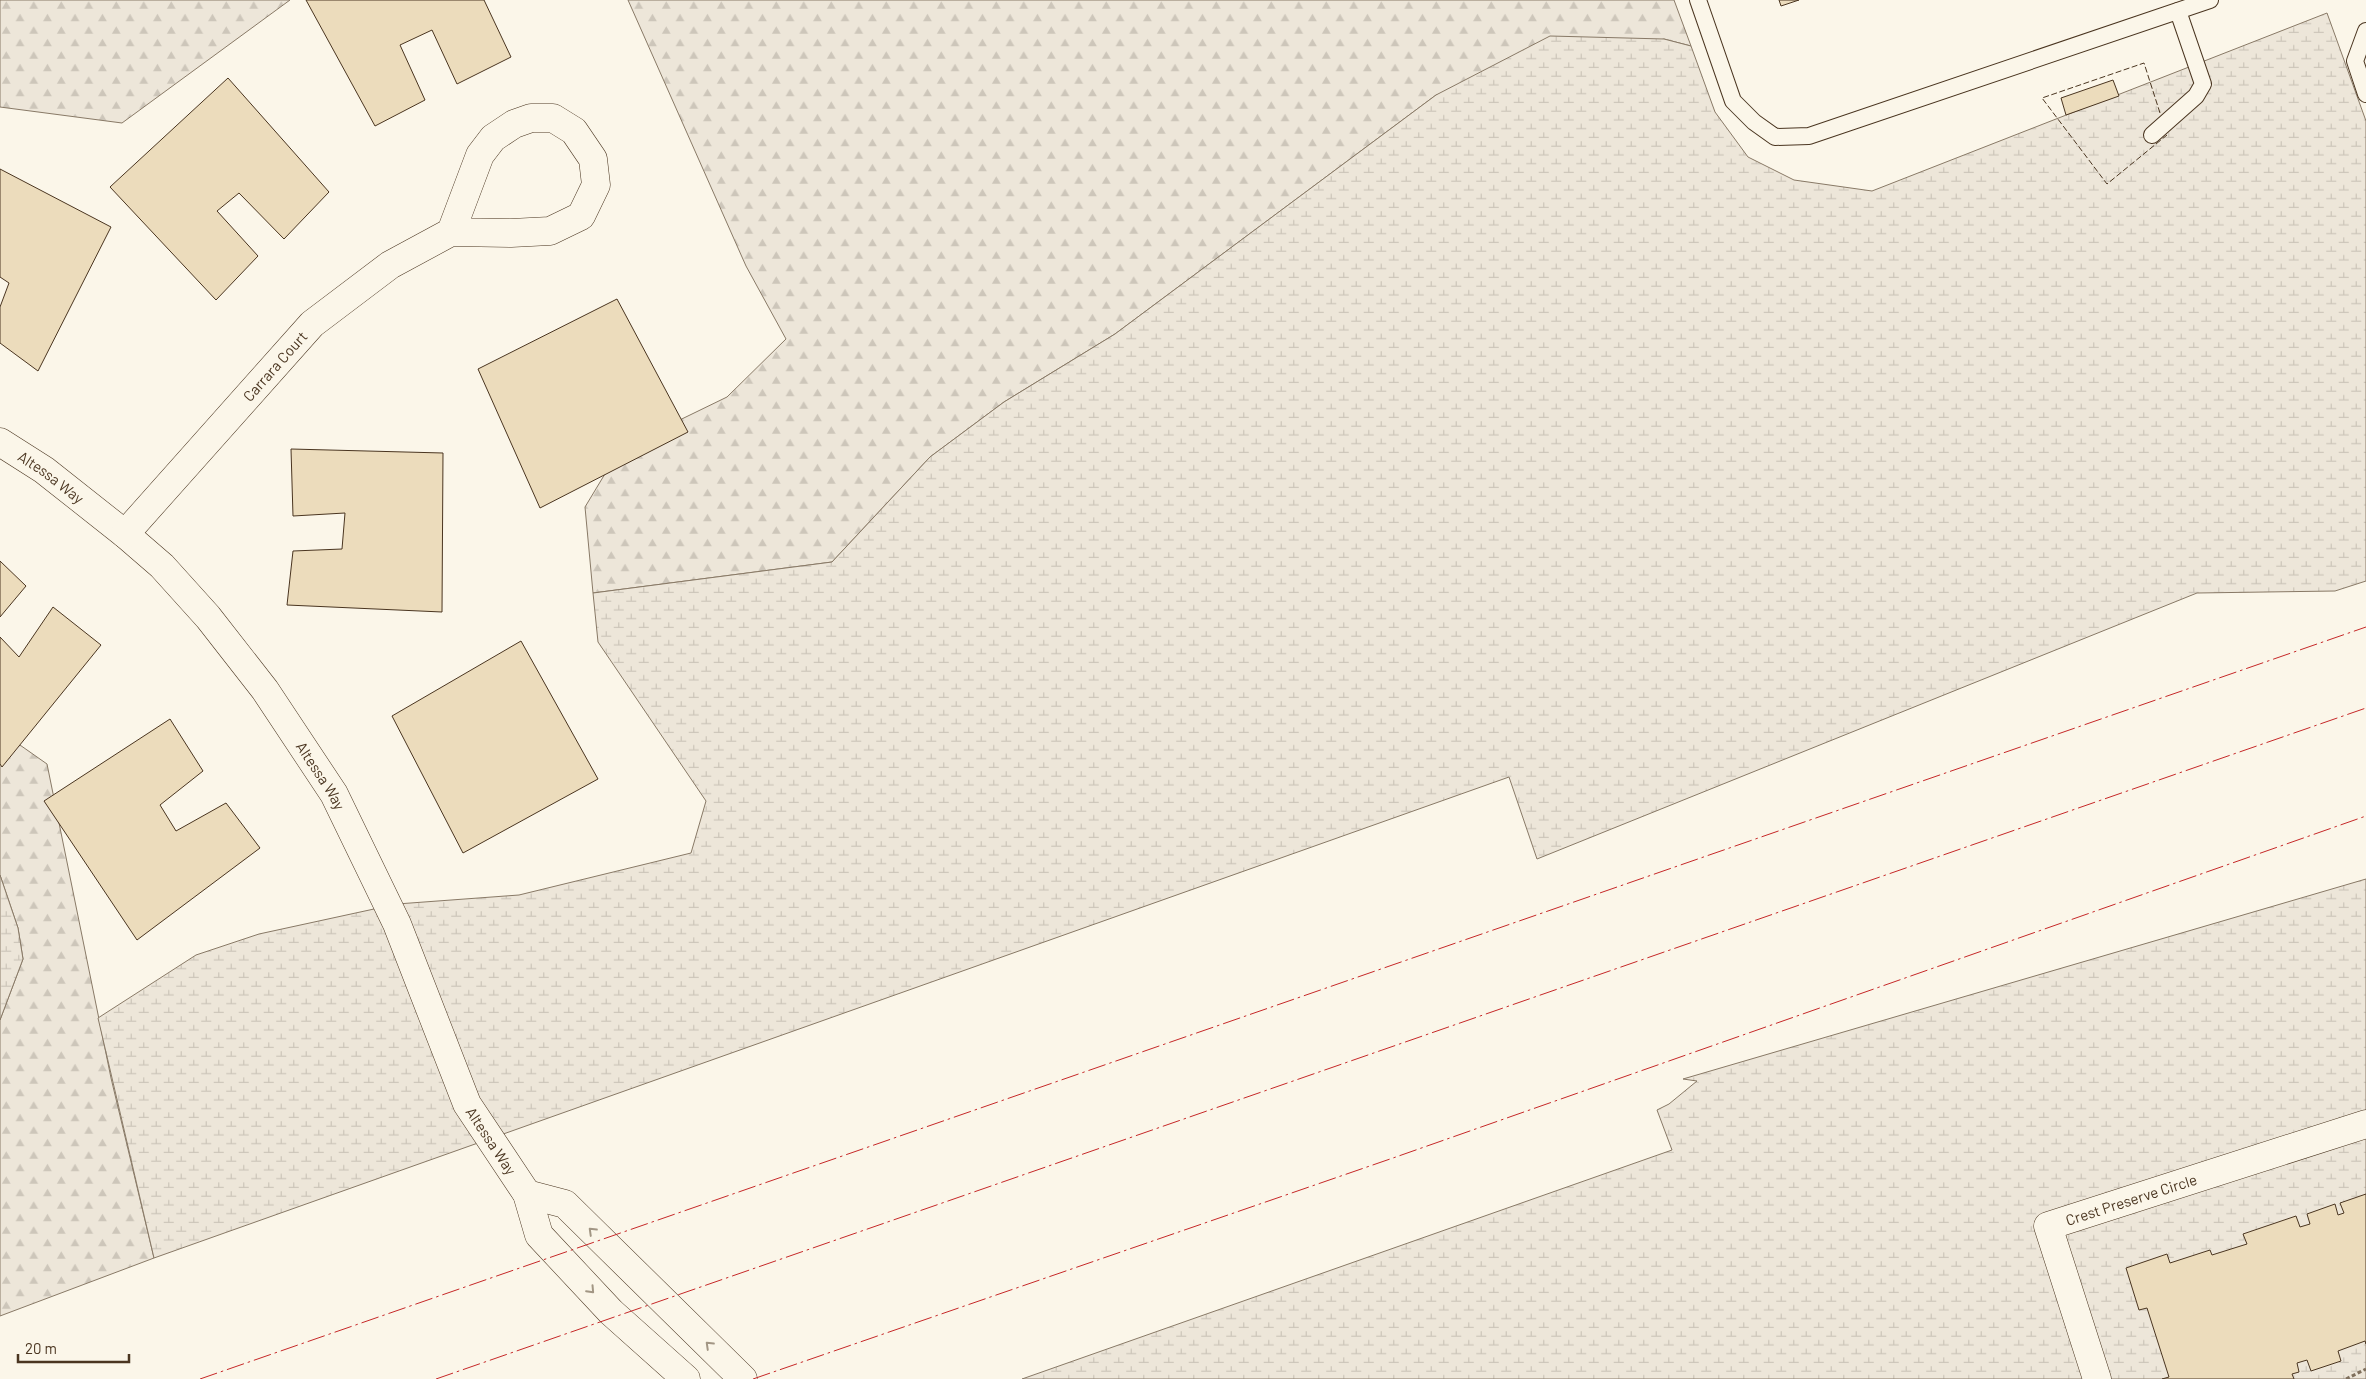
<svg xmlns="http://www.w3.org/2000/svg" width="2366" height="1379" viewBox="0 0 2366 1379" font-family="Barlow,sans-serif">
<style>
.forest{fill:url(#forest-firs);stroke:#887966}
.wetland{fill:url(#wetland-marsh);stroke:#887966}
.building{fill:#ecdcbc;stroke:#4a3520}
.lines{fill:none;stroke-linecap:round;stroke-linejoin:round}
.lane-casing{stroke:#4a3520;stroke-width:18}
.street-casing{stroke:#4a3520;stroke-width:29}
.path{stroke:#7f6f5c;stroke-width:3;stroke-dasharray:4 2.5;stroke-linecap:butt}
.lane{stroke:#fbf6e9;stroke-width:16}
.street{stroke:#fbf6e9;stroke-width:28}
.fence{stroke:#4a3520;stroke-width:1;stroke-dasharray:6 2.5;stroke-linecap:butt}
.power{stroke:#c62828;stroke-width:1;stroke-dasharray:18 4 2.5 4;stroke-linecap:butt}
.oneway{stroke:#a29684}
.labels{text-anchor:middle;dominant-baseline:central;stroke-width:4;stroke-linejoin:round;paint-order:stroke}
.street-label{font-size:15px;fill:#4a3520;stroke:#fbf6e9}
</style>
<defs>
<pattern id="forest-firs" width="22" height="20" patternUnits="userSpaceOnUse" patternTransform="scale(1.25)"><rect width="22" height="20" fill="#ede6d9"/><path d="M5 1l3.5 6h-7zM16 11l3.5 6h-7z" fill="#cdc6ba"/></pattern>
<pattern id="wetland-marsh" width="20" height="14" patternUnits="userSpaceOnUse" patternTransform="scale(1.25)"><rect width="20" height="14" fill="#ede6d9"/><path d="M1 5h8M5 5V1M11 12h8M15 12V8" fill="none" stroke="#cdc6ba"/></pattern>
</defs>
<rect width="100%" height="100%" fill="#fbf6e9"/>
<g class="forest">
<path d="M 0,0 L 290,0 L 122,123 L 0,107 Z"/>
<path d="M 628,0 L 1674,0 L 1691,46 L 1664,39 L 1436,95 L 1115,334 L 1004,402 L 930,457 L 832,562 L 593,593 L 585,507 L 620,449 L 727,397 L 786,339 L 746,266 Z"/>
<path d="M 0,731 L 47,764 L 111,1078 L 154,1258 L 0,1316 L 0,1020 L 23,959 L 18,928 L 0,875 Z"/>
</g>
<g class="wetland">
<path d="M 2327,13 L 2366,121 L 2366,581 L 2335,591 L 2197,593 L 1537,859 L 1509,777 L 154,1258 L 98,1018 L 196,955 L 259,934 L 397,904 L 519,895 L 691,853 L 706,801 L 598,642 L 593,593 L 832,562 L 930,457 L 1004,402 L 1115,334 L 1436,95 L 1550,36 L 1664,39 L 1691,46 L 1715,112 L 1748,157 L 1794,180 L 1872,191 Z"/>
<path d="M 0,875 L 18,928 L 23,959 L 0,1020 Z"/>
<path d="M 2366,879 L 2366,1379 L 1022,1379 L 1672,1150 L 1657,1110 L 1669,1104 L 1697,1081 L 1683,1079 Z"/>
</g>
<g class="building">
<path d="M 306,0 L 484,0 L 511,57 L 457,84 L 432,30 L 400,45 L 425,100 L 375,126 Z"/>
<path d="M 1779,0 L 1799,0 L 1781,6 Z"/>
<path d="M 228,78 L 329,192 L 284,239 L 239,193 L 217,211 L 258,256 L 216,300 L 110,187 Z"/>
<path d="M 2113,80 L 2119,96 L 2066,115 L 2061,98 Z"/>
<path d="M 0,169 L 111,227 L 38,371 L 0,343 L 0,307 L 9,283 L 0,277 Z"/>
<path d="M 617,299 L 688,432 L 540,508 L 478,369 Z"/>
<path d="M 291,449 L 443,453 L 442,612 L 287,605 L 293,551 L 342,549 L 345,513 L 293,516 Z"/>
<path d="M 0,561 L 26,586 L 0,617 Z"/>
<path d="M 53,607 L 101,645 L 2,767 L 0,764 L 0,637 L 19,657 Z"/>
<path d="M 521,641 L 598,779 L 463,853 L 392,716 Z"/>
<path d="M 170,719 L 203,771 L 160,805 L 176,831 L 226,803 L 260,848 L 137,940 L 44,801 Z"/>
<path d="M 2366,1194 L 2366,1344 L 2365,1341 L 2338,1351 L 2341,1361 L 2311,1371 L 2307,1360 L 2297,1363 L 2299,1372 L 2292,1374 L 2294,1379 L 2162,1379 L 2169,1377 L 2147,1308 L 2139,1310 L 2126,1268 L 2167,1254 L 2170,1263 L 2210,1250 L 2212,1255 L 2247,1244 L 2243,1234 L 2296,1216 L 2300,1227 L 2310,1224 L 2307,1214 L 2335,1204 L 2338,1215 L 2344,1213 L 2340,1203 Z"/>
</g>
<g class="lines">
<defs>
<g id="lane">
<path d="M 1698,0 L 1733,101 L 1754,122 L 1775,137 L 1809,136 L 2210,0"/>
<path d="M 2366,31 L 2355,61 L 2366,94"/>
<path d="M 2152,135 L 2196,96 L 2203,84 L 2178,11"/>
</g>
<g id="street">
<path id="s1" d="M 0,442 L 44,470 L 125,534 L 162,566 L 208,617 L 265,690 L 334,794 L 397,924 L 467,1104 L 527,1194 L 539,1235 L 611,1312 L 686,1379"/>
<path id="s2" d="M 125,534 L 312,324 L 390,265 L 451,232 L 511,233 L 550,231 L 581,216 L 596,185 L 593,159 L 574,131 L 553,118 L 531,118 L 514,124 L 493,138 L 480,155 L 451,232"/>
<path d="M 527,1194 L 565,1204 L 743,1379"/>
<path id="s3" d="M 2097,1379 L 2048,1226 L 2366,1124"/>
</g>
</defs>
<use href="#lane" class="lane-casing"/>
<use href="#street" class="street-casing"/>
<path class="path" d="M 2346,1379 L 2366,1369"/>
<use href="#lane" class="lane"/>
<use href="#street" class="street"/>
<path class="fence" d="M 2160,113 L 2144,63 L 2042,98 L 2107,184 L 2167,135"/>
<g class="power">
<path d="M 200,1379 L 2366,627"/>
<path d="M 436,1379 L 2366,708"/>
<path d="M 753,1379 L 1393,1158 L 2366,816"/>
</g>
</g>
<defs><path id="oneway-chevron" d="M-2-3.5L2.5 0L-2 3.5" fill="none" stroke-width="1.6" stroke-linecap="round" stroke-linejoin="round" transform="scale(1.25)"/></defs>
<g class="oneway">
<use href="#oneway-chevron" transform="translate(592 1231) rotate(-136)"/>
<use href="#oneway-chevron" transform="translate(591 1290) rotate(47)"/>
<use href="#oneway-chevron" transform="translate(709 1345) rotate(-136)"/>
</g>
<g class="labels">
<g class="street-label">
<text stroke="none"><textPath href="#s2" startOffset="225">Carrara Court</textPath></text>
<text stroke="none"><textPath href="#s1" startOffset="62">Altessa Way</textPath></text>
<text stroke="none"><textPath href="#s1" startOffset="468">Altessa Way</textPath></text>
<text stroke="none"><textPath href="#s1" startOffset="872">Altessa Way</textPath></text>
<text stroke="none"><textPath href="#s3" startOffset="248">Crest Preserve Circle</textPath></text>
</g>
</g>
<path d="M18 1354v8h111v-8" fill="none" stroke="#4a3520" stroke-width="2.5"/>
<text x="25" y="1354" font-size="15" fill="#4a3520" stroke="#fbf6e9" stroke-width="4" paint-order="stroke">20 m</text>
</svg>
